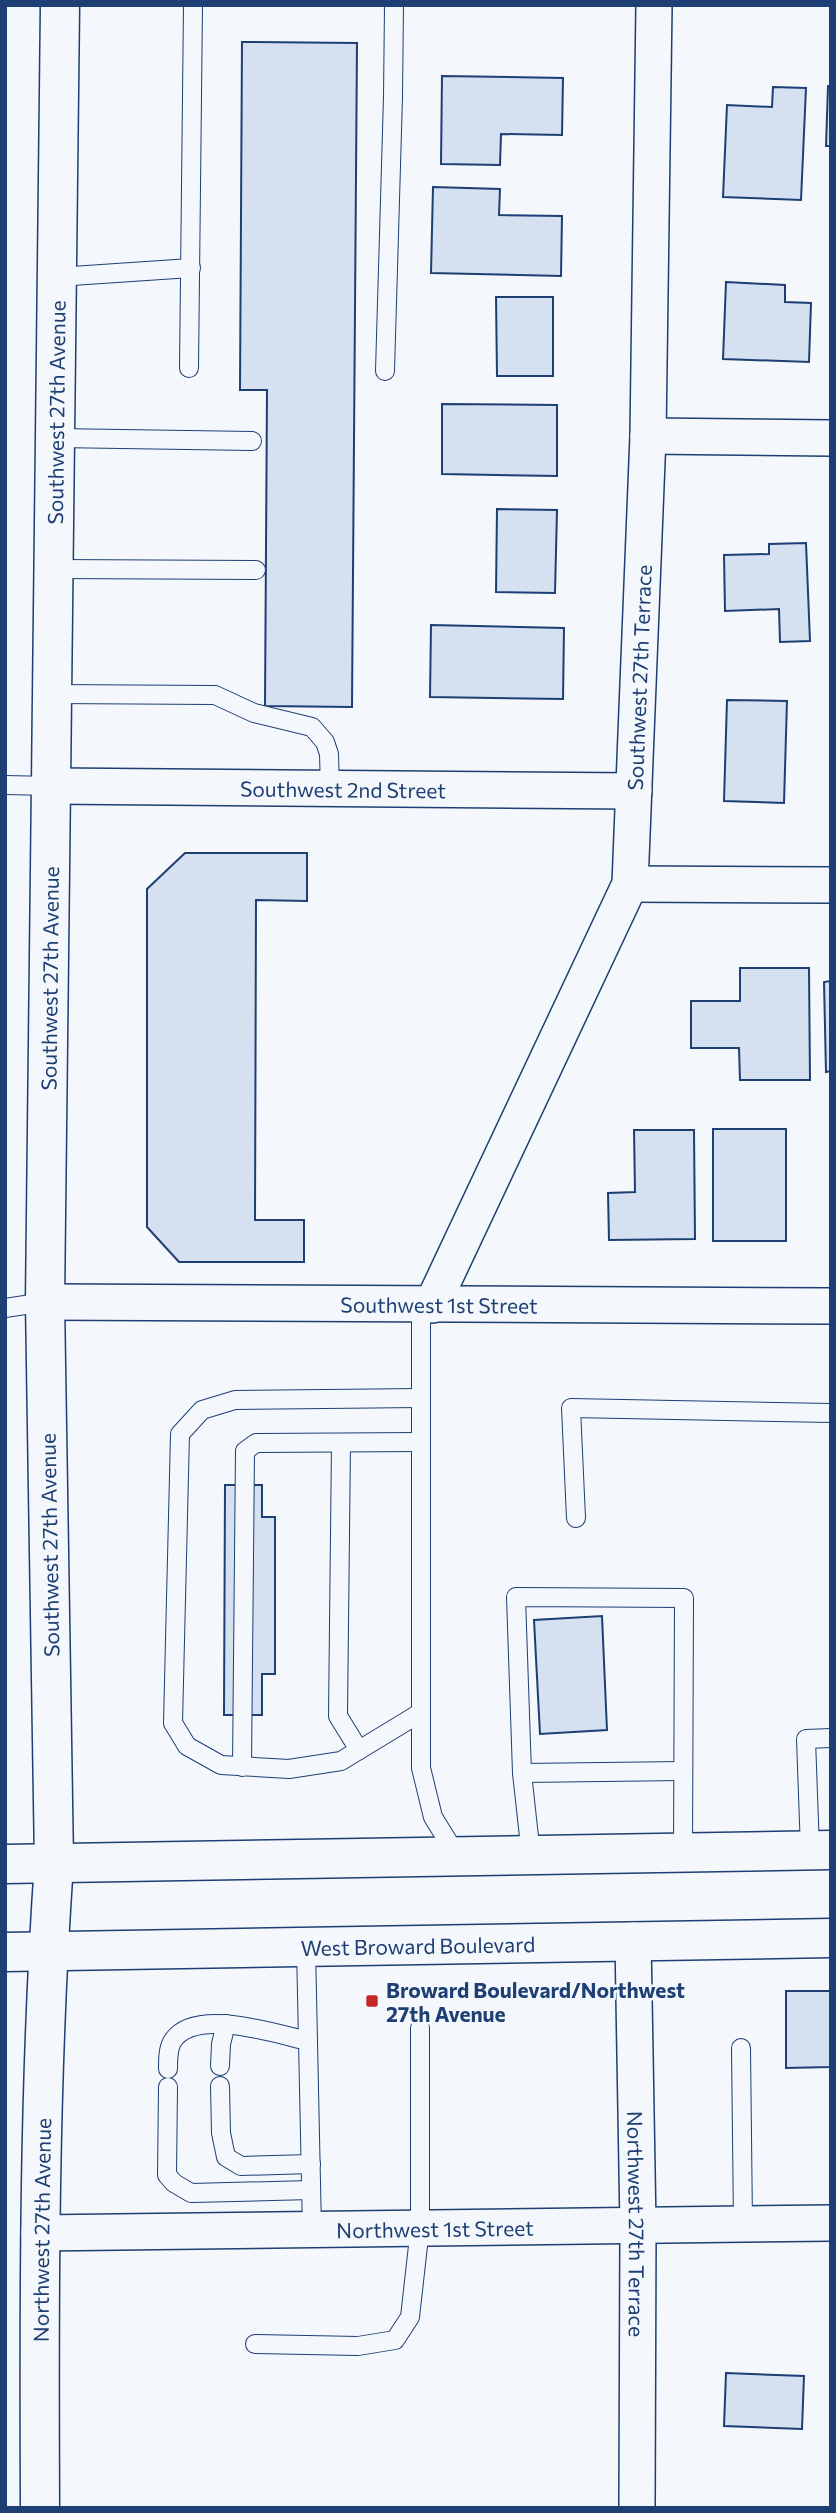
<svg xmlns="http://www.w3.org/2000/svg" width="836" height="2513" viewBox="0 0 836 2513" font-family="Commissioner,sans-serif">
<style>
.building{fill:#d5e0f0;stroke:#1d3f73;stroke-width:2}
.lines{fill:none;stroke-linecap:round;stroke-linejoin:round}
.service-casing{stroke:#1d3f73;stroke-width:20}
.minor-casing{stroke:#1d3f73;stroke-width:38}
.tertiary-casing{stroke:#1d3f73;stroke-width:41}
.primary-casing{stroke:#1d3f73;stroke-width:41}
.service{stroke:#f4f7fb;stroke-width:18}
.minor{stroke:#f4f7fb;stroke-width:35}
.tertiary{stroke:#f4f7fb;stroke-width:38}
.primary{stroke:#f4f7fb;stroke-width:38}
.poi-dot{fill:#c62828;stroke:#f4f7fb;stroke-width:2.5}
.labels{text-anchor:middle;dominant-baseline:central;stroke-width:5;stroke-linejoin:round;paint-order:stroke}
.street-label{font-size:21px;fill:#1d3f73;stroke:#f4f7fb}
.poi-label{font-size:21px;font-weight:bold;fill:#1d3f73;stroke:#f4f7fb;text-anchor:start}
</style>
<rect width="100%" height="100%" fill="#f4f7fb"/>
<g class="building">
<path d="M 242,42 L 357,43 L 352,707 L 265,706 L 267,390 L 240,390 Z"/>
<path d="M 442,76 L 563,78 L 562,135 L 501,134 L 500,165 L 441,164 Z"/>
<path d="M 828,86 L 831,86 L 831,146 L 826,146 Z"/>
<path d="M 773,87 L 806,88 L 801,200 L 723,197 L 727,105 L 772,107 Z"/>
<path d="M 433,187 L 500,189 L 499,215 L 562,216 L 561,276 L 431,273 Z"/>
<path d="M 726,282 L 785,285 L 785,302 L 811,303 L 809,362 L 723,359 Z"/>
<path d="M 496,297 L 553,297 L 553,376 L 497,376 Z"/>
<path d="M 442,404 L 557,405 L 557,476 L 442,474 Z"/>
<path d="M 497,509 L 557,510 L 555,593 L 496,592 Z"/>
<path d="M 806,543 L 810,641 L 780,642 L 779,609 L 725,611 L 724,555 L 769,554 L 769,544 Z"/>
<path d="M 431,625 L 564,628 L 563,699 L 430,697 Z"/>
<path d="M 727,700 L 787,701 L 784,803 L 724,801 Z"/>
<path d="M 185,853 L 307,853 L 307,901 L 256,900 L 255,1220 L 304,1220 L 304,1262 L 179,1262 L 147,1227 L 147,889 Z"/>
<path d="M 740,968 L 809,968 L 810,1080 L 740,1080 L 739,1048 L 691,1048 L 691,1001 L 740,1001 Z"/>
<path d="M 831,981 L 831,1071 L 826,1072 L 824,982 Z"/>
<rect x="713" y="1129" width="73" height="112"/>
<path d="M 634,1130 L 694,1130 L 695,1239 L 609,1240 L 608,1193 L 635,1192 Z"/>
<path d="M 225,1485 L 262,1485 L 262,1517 L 275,1517 L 275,1674 L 262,1674 L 262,1715 L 224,1715 Z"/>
<path d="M 602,1616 L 607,1730 L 540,1734 L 534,1620 Z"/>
<path d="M 786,1991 L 831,1991 L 831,2067 L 786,2068 Z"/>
<path d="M 726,2373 L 804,2376 L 802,2429 L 724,2426 Z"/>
</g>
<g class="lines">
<defs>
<g id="service">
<path d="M 57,277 L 191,268"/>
<path d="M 189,368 L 193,5"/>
<path d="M 385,371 L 393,97 L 394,5"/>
<path d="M 56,438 L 252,441"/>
<path d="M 55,569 L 256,570"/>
<path d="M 52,694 L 215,695 L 254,713 L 312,727 L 325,742 L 329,754 L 330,789"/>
<path d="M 5,785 L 51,786"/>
<path d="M 421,1304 L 421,1768 L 433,1817 L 457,1856"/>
<path d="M 5,1308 L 45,1302"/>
<path d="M 420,1398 L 235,1400 L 202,1410 L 180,1434 L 173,1723 L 187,1746 L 221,1765 L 289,1769 L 341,1761 L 420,1713"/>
<path d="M 341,1443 L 338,1716 L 359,1750"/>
<path d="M 576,1518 L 571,1408 L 831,1413"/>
<path d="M 242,1767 L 245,1451 L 256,1443 L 420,1442"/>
<path d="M 522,1773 L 683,1771"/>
<path d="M 810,1850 L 806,1739 L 831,1738"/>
<path d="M 531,1855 L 522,1773 L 516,1597 L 684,1598 L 683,1852"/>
<path d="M 306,1947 L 312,2230"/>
<path d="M 741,2048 L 743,2224"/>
<path d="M 220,2066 L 221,2044 L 226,2024"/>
<path d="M 168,2069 C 168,2060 168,2049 172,2042 C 193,2006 276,2034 308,2041"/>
<path d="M 220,2086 L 221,2133 L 226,2157 L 241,2166 L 311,2164"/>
<path d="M 168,2087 L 167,2175 L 174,2183 L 191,2193 L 311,2190"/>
<path d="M 255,2344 L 358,2346 L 395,2340 L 410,2317 L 420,2228 L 420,2028"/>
</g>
<g id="minor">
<path d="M 648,436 L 831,438"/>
<path id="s1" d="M 51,786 L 634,791"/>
<path d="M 630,884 L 831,885"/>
<path id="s2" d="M 45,1302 L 831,1306"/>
<path id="s3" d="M 432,1305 L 630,884 L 648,436 L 654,5"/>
<path id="s4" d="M 633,1940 L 638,2226 L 637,2508"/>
<path id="s5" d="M 39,2233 L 831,2223"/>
</g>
<g id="tertiary">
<path id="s6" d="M 40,2508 C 39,2293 39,2078 54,1863 L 45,1302 L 60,5"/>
</g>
<g id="primary">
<path d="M 5,1864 L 831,1850"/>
<path id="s7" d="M 5,1952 L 831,1938"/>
</g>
</defs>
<use href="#service" class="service-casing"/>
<use href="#minor" class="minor-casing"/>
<use href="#tertiary" class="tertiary-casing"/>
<use href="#primary" class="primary-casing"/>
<use href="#service" class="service"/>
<use href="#minor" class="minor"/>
<use href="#tertiary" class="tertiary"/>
<use href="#primary" class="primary"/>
</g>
<rect class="poi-dot" x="365" y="1994" width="14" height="14" rx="3.5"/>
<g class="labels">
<g class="street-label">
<text stroke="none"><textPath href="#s6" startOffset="2096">Southwest 27th Avenue</textPath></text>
<text stroke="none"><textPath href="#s3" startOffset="672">Southwest 27th Terrace</textPath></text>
<text stroke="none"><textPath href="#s1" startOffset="292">Southwest 2nd Street</textPath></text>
<text stroke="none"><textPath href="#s6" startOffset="1530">Southwest 27th Avenue</textPath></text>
<text stroke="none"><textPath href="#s2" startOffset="394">Southwest 1st Street</textPath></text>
<text transform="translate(49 1545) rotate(-91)">Southwest 27th Avenue</text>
<text stroke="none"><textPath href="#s7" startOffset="413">West Broward Boulevard</textPath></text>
<text stroke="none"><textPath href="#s4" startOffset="284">Northwest 27th Terrace</textPath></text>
<text stroke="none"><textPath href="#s5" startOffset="396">Northwest 1st Street</textPath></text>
<text stroke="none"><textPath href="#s6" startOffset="278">Northwest 27th Avenue</textPath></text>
</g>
<g class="poi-label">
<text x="386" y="1989">Broward Boulevard/Northwest<tspan x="386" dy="24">27th Avenue</tspan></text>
</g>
</g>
<rect width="836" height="2513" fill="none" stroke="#1d3f73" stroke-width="14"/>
</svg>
